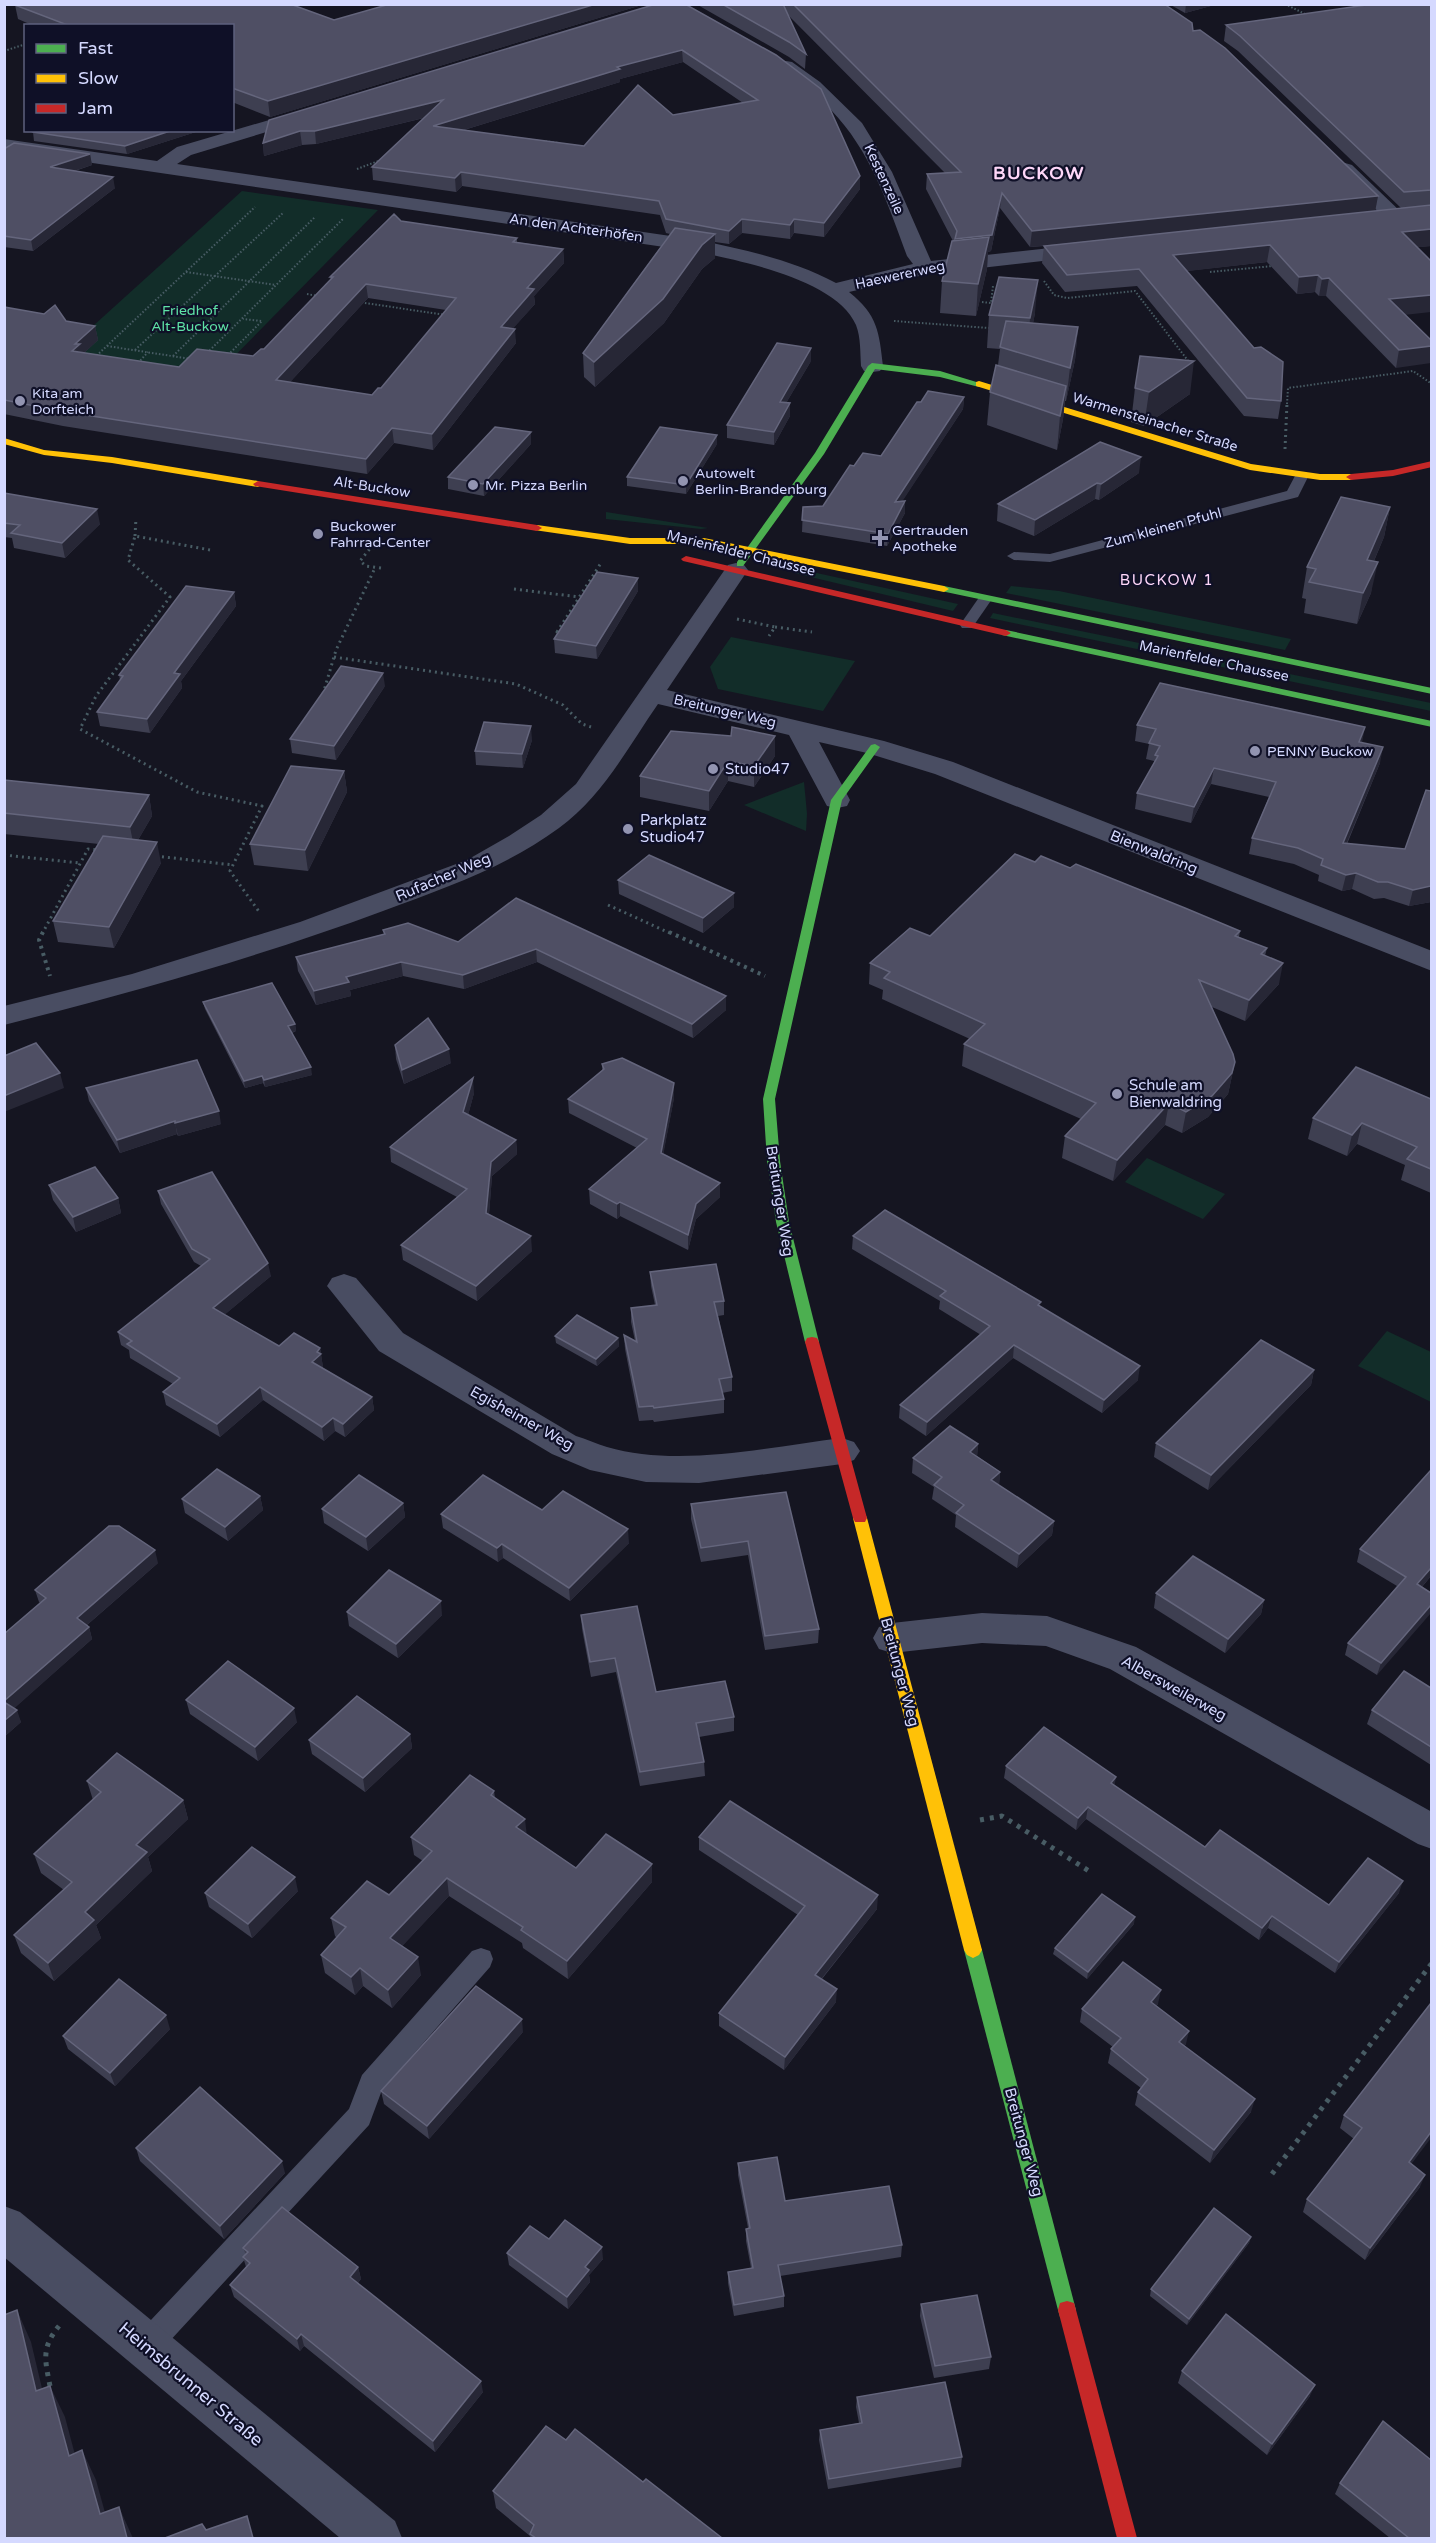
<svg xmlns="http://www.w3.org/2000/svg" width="1436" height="2543" viewBox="0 0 1436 2543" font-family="'Varela Round',sans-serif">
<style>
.green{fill:#122d29}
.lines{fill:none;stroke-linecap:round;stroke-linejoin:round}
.path-far3{stroke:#485c64;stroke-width:2;stroke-dasharray:1.5 2;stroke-linecap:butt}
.path-far2{stroke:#485c64;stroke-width:3;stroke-dasharray:2 4;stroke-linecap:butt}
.path-far1{stroke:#485c64;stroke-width:4;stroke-dasharray:3 4.5;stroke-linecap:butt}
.path{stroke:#485c64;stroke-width:5;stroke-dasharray:4 6;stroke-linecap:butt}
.lane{fill:#494d62;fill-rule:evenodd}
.street{fill:#494d62;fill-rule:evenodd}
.fast{fill:#4caf50;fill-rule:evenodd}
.slow{fill:#ffc107;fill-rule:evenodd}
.jam{fill:#c62828;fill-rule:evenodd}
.wall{fill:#3e3f51;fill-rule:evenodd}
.shaded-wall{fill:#272736}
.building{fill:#4f4f64;stroke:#64657c;stroke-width:1.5;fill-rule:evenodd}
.poi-dot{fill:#9294b1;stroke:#0f1027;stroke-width:2}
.labels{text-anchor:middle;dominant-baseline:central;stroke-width:4.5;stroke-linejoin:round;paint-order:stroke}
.far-street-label{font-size:14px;fill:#d5d9ff;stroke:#0f1027}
.far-park-label{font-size:14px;fill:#5ee2a6;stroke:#0f1027}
.far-poi-label{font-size:14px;fill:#d5d9ff;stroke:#0f1027;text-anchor:start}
.far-quarter-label{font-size:15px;letter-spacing:1.5px;fill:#ffd7f9;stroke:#0f1027}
.poi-label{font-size:15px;fill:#d5d9ff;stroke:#0f1027;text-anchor:start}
.street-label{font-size:15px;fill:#d5d9ff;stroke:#0f1027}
.far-district-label{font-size:18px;font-weight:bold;letter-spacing:1.5px;fill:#ffd7f9;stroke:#0f1027}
.near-street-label{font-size:18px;fill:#d5d9ff;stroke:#0f1027}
</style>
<rect width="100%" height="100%" fill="#151521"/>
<g class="green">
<path d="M 242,191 L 378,210 L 210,381 L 61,355 Z"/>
<path d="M 606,512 L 708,528 L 701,529 L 606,519 Z"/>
<path d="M 797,569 L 803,570 L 958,604 L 953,611 L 794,573 Z"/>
<path d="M 1011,586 L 1059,591 L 1291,639 L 1285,650 L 1006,593 Z"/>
<path d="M 993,613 L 1431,703 L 1431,711 L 990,618 Z"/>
<path d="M 731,637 L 855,661 L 823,711 L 718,689 L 710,667 Z"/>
<path d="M 804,782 L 807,814 L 806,831 L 744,805 Z"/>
<path d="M 1147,1158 L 1225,1194 L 1203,1219 L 1125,1182 Z"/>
<path d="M 1387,1331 L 1431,1352 L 1431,1402 L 1358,1366 Z"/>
</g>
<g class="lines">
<g class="path-far3">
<path d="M 1285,4 L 1307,15"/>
<path d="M 4,51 L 26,44"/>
<path d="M 542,141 L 559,143 L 557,145"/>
<path d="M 357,169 L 381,160"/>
<path d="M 186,272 L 276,285"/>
<path d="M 1210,272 L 1273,266"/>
<path d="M 1044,281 L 1054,295 L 1067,298 L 1135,291 L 1189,362"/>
<path d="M 307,294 L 318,296"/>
<path d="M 358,302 L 446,315"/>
<path d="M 982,302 L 991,303 L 993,286"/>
<path d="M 894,321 L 989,328"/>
<path d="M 107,346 L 191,359"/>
<path d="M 135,350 L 284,212"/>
<path d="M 207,353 L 343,219"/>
<path d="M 228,355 L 262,321 L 243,319"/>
<path d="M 173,356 L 315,217"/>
<path d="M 94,358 L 255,207"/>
<path d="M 138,363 L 148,352"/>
<path d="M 1287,404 L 1288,388 L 1413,371 L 1432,384"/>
</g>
<g class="path-far2">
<path d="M 1285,449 L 1287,403"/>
<path d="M 135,536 L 136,518"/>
<path d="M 210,550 L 135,536 L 128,560 L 170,597 L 96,696 L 80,729 L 197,792 L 262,806 L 230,871 L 260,913"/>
<path d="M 381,568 L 366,566 L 360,561 L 383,532"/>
<path d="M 514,589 L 579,597"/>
<path d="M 737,619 L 775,627 L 769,636"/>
<path d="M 775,627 L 812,632"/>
<path d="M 563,633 L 557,632 L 601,563"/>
<path d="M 334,657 L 516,684 L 563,705 L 582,724 L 591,727"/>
<path d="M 323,694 L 336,650 L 375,568"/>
<path d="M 4,855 L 80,863"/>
<path d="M 156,856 L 233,865"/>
<path d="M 608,905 L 672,934"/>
<path d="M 42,934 L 88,849 L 98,850"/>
</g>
<g class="path-far1">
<path d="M 43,932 L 39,940 L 50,976"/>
<path d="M 669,932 L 765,976"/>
</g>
<g class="path">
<path d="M 980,1820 L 1002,1816 L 1089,1871"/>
<path d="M 1272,2174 L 1432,1963"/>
<path d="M 50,2386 C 45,2360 41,2348 59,2326"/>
</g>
<g class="lane">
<path d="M 1301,473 L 1308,477 L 1298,497 L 1050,562 L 1014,560 L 1007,556 L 1014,552 L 1050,554 L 1287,491 L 1296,474 Z"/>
<path d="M 985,595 L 992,599 L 972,628 L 962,628 L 960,625 L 962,622 L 980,596 Z"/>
<path d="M 481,1948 L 490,1951 L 493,1959 L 490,1967 L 382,2090 L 369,2125 L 155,2357 L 145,2361 L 135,2357 L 131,2347 L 135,2337 L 349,2109 L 362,2075 L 472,1951 Z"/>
</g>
<g class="street">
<path d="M 786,61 L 792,62 L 820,82 L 862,123 L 892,172 L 931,261 L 1087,244 L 1094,246 L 1097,250 L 1094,254 L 1087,256 L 928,274 L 849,292 C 878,315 879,332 883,366 L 880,371 L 872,372 L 864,371 L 861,366 C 860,353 861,338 856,325 C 837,280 741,261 698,252 L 4,150 L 4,139 L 157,161 L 177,147 L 310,108 L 316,109 L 319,113 L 316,117 L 191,155 L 177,164 L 698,240 C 746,250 793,260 836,283 L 913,264 L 907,256 C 888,204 870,150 831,110 C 815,94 797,82 780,70 L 777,66 L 780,62 Z"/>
<path d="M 1345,163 L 1352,165 L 1403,214 L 1406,218 L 1403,222 L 1389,222 L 1338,173 L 1336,169 L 1338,165 Z"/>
<path d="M 736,563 L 744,565 L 748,570 L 667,690 L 884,741 L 953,762 L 1432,951 L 1432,971 L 935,774 L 867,753 L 819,742 L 850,800 L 847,806 L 837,808 L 827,806 L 789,735 L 658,704 C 628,747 603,796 559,828 C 504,868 447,887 383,911 C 259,957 133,992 4,1025 L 4,1006 L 132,974 L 300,922 L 467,860 L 509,836 L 541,815 L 576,784 L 728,565 Z"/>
<path d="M 344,1274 L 356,1278 L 403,1333 L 576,1436 C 586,1439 597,1444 607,1447 C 679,1468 768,1447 842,1438 L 854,1442 L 860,1451 L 854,1460 L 842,1464 L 699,1483 L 646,1482 L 590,1470 L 552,1454 L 379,1351 L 327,1286 L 332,1278 Z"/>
<path d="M 982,1613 L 1047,1616 L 1136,1647 L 1432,1812 L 1432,1849 L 1418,1844 L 1110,1669 L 1046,1646 L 982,1643 L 892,1653 L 879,1649 L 873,1638 L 879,1627 L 892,1623 Z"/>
<path d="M 4,2206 L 20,2212 L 395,2521 L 402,2538 L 340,2538 L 4,2257 Z"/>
</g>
<g class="fast">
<path d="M 872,363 L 940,371 L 983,384 L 979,387 L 940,377 L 875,369 L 824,454 L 743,566 L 737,566 L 737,562 L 815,453 L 868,366 Z"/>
<path d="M 944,586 L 1432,688 L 1432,694 L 941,591 L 941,587 Z"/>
<path d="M 1006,630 L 1432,721 L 1432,727 L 1002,635 L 1002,631 Z"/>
<path d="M 875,744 L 880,747 L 842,800 L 775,1099 L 780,1161 L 789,1222 L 819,1342 L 817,1346 L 807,1346 L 805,1342 L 776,1222 L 767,1161 L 763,1099 L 831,800 L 871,745 Z"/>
<path d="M 973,1942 L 979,1945 L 982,1950 L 1076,2310 L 1074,2317 L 1067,2319 L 1060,2317 L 1058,2310 L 964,1950 L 967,1945 Z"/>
</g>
<g class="slow">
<path d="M 979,381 L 1251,464 L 1320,474 L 1351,474 L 1356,477 L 1351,480 L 1320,480 L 1250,470 L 976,386 L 976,382 Z"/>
<path d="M 4,438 L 44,450 L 112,457 L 258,481 L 263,484 L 258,487 L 112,463 L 44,455 L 4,444 Z"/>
<path d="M 537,525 L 630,538 L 704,538 L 944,586 L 949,589 L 944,592 L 704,544 L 630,544 L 534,530 L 532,528 Z"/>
<path d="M 860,1512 L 865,1514 L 867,1518 L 982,1950 L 979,1955 L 973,1958 L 967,1955 L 964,1950 L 853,1518 L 855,1514 Z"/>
</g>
<g class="jam">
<path d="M 1432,461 L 1432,467 L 1393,476 L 1351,480 L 1346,477 L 1351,474 L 1393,470 Z"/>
<path d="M 258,481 L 537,525 L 542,528 L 537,531 L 255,486 L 253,484 Z"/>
<path d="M 686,556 L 1006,630 L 1011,633 L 1006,636 L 683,561 L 681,559 Z"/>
<path d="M 812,1337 L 817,1338 L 819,1342 L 867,1518 L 865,1522 L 855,1522 L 853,1518 L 805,1342 L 807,1338 Z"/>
<path d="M 1067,2301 L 1074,2303 L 1076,2310 L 1137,2538 L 1117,2538 L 1058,2310 L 1060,2303 Z"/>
</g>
</g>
<g class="wall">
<path d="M 390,4 L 645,4 L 270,117 L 232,102 L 232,26 L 34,26 L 18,19 L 15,5 L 334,20 Z"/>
<path d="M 656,4 L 860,176 L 860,189 L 824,237 L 794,233 L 790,239 L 742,233 L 729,244 L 715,242 L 715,258 L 702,269 L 664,323 L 595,387 L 584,377 L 583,353 L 670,234 L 666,233 L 660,215 L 462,186 L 456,192 L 373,180 L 372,167 L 424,118 L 316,144 L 302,145 L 264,156 L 263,143 ZM 683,62 L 743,103 L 673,115 L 584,146 L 464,130 L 620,82 L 620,79 Z"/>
<path d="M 696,4 L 1164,4 L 1378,196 L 1375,211 L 1401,208 L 1238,51 L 1224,41 L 1226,25 L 1431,4 L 1431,246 L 1418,247 L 1405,315 L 1431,340 L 1396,368 L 1326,296 L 1319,296 L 1315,292 L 1297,294 L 1267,262 L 1186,271 L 1281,401 L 1278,419 L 1244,416 L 1137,286 L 1065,292 L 1042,263 L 1044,246 L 1030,247 L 1000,208 L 991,251 L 988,252 L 987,269 L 976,316 L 940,313 L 942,281 L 953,241 L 926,189 L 927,174 L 945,173 L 787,14 L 806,54 L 805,69 L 789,57 Z"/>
<path d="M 1169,4 L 1218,4 L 1185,13 Z"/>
<path d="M 35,130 L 202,130 L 127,154 L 34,141 L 33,132 Z"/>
<path d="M 4,149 L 90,154 L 92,165 L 75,171 L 115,188 L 33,251 L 4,247 Z"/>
<path d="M 401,221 L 517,238 L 517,242 L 563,249 L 564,263 L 534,296 L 535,304 L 513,328 L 516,343 L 433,450 L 394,443 L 367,474 L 63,426 L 4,414 L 4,307 L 44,314 L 66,321 L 95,326 L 98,340 L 84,353 L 179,367 L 253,356 L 264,349 L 331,280 L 330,277 ZM 368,298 L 446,310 L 381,388 L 372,395 L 290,382 Z"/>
<path d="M 1035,313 L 1033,323 L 1078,327 L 1075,360 L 1066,401 L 1065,401 L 1063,419 L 1057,450 L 987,425 L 990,392 L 998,365 L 1000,349 L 987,348 L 989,315 Z"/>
<path d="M 811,361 L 786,403 L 790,403 L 790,416 L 774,445 L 727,438 L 727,425 Z"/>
<path d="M 1135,388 L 1190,394 L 1144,426 L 1131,422 Z"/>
<path d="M 964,397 L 963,409 L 902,501 L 905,513 L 887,546 L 802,532 L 803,507 L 823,506 L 854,466 L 881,456 L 921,402 Z"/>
<path d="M 531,444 L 484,496 L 448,489 L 448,477 Z"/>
<path d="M 717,444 L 686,494 L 627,486 L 627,477 Z"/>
<path d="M 1139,473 L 1099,500 L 1095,499 L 1034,536 L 997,521 L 998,504 Z"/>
<path d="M 4,493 L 100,524 L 65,558 L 14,548 L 12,538 L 4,537 Z"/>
<path d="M 1390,507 L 1384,537 L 1374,561 L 1371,593 L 1357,624 L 1304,613 L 1306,599 L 1302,598 L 1307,567 Z"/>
<path d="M 638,578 L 638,591 L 597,659 L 555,653 L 554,639 Z"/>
<path d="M 234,592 L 236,606 L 181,681 L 182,688 L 150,733 L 100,726 L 97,712 L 120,680 L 119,675 Z"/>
<path d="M 385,686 L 336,760 L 292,753 L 290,739 Z"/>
<path d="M 1137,725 L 1362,743 L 1380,763 L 1347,844 L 1431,902 L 1409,906 L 1384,898 L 1374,899 L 1352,889 L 1342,891 L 1318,881 L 1319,875 L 1294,864 L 1249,854 L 1252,838 L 1269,797 L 1211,784 L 1191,823 L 1135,809 L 1137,793 L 1154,763 L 1154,761 L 1146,759 L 1149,744 L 1135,741 Z"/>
<path d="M 731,736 L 775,736 L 775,756 L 754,787 L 728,781 L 709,811 L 640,797 L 640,776 Z"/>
<path d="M 532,740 L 523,768 L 476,765 L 475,751 Z"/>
<path d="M 344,771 L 347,792 L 308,871 L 254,865 L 250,844 Z"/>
<path d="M 4,780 L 149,795 L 152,816 L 138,840 L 161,863 L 114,948 L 58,942 L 53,921 L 99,844 L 4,834 Z"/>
<path d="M 1035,862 L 1070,868 L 1240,931 L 1239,937 L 1267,948 L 1265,956 L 1279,984 L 1245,1021 L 1212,1007 L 1235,1062 L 1228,1094 L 1208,1117 L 1182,1133 L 1165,1125 L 1113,1181 L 1062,1158 L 1065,1136 L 1081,1119 L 962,1066 L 964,1044 L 970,1039 L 882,999 L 883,990 L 869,984 L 870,963 L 930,936 Z"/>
<path d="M 618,880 L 734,907 L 703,933 L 619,894 Z"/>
<path d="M 516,898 L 726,1010 L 693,1038 L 537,962 L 464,989 L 403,976 L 350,990 L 351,996 L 316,1005 L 298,971 L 296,957 L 384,934 L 383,930 L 458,942 Z"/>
<path d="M 203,1002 L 295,1024 L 296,1031 L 292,1033 L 312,1075 L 265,1087 L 263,1083 L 245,1088 L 205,1009 Z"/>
<path d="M 395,1045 L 451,1063 L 404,1084 L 396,1059 Z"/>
<path d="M 602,1064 L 674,1083 L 674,1098 L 663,1154 L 720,1183 L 720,1197 L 696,1219 L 688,1250 L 620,1216 L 617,1219 L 590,1204 L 589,1189 L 637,1148 L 569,1113 L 568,1099 L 602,1071 Z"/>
<path d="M 86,1088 L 221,1124 L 178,1136 L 177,1134 L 120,1153 L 89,1101 Z"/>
<path d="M 474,1093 L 468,1115 L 516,1140 L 517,1154 L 492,1176 L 489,1214 L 532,1251 L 477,1301 L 403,1260 L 401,1245 L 457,1197 L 391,1162 L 390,1147 Z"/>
<path d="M 1431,1099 L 1431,1193 L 1401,1180 L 1405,1165 L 1357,1144 L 1347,1156 L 1308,1139 L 1313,1118 Z"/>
<path d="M 49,1185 L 118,1198 L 121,1213 L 76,1232 L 53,1200 Z"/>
<path d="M 158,1191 L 271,1276 L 224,1315 L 279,1346 L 320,1348 L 323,1368 L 372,1397 L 374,1410 L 345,1437 L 335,1431 L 324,1441 L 263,1400 L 220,1437 L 166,1405 L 163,1392 L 173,1384 L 130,1358 L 129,1350 L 121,1345 L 118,1332 L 201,1266 L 194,1262 L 161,1204 Z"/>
<path d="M 853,1236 L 1041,1307 L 1138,1380 L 1102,1413 L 1013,1358 L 926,1436 L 899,1418 L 900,1405 L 981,1335 L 939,1309 L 940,1301 L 852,1249 Z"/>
<path d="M 650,1272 L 724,1301 L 724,1315 L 718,1316 L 732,1377 L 732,1391 L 722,1393 L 724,1399 L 724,1413 L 654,1422 L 653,1420 L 639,1421 L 625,1349 L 624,1335 L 635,1341 L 631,1322 L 631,1308 L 655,1305 L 651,1286 Z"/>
<path d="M 555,1336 L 618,1338 L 619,1346 L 597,1366 L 556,1343 Z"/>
<path d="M 1314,1370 L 1311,1385 L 1208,1490 L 1154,1457 L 1156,1443 Z"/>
<path d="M 978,1444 L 977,1456 L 1000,1472 L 999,1485 L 1054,1521 L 1052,1535 L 1017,1568 L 955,1527 L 956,1515 L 932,1499 L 934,1487 L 912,1473 L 913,1458 Z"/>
<path d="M 1431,1470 L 1431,1576 L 1422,1587 L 1377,1675 L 1345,1655 L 1348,1643 L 1397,1586 L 1357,1562 L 1360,1549 Z"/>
<path d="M 786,1492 L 819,1629 L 818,1643 L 765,1650 L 748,1555 L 701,1562 L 691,1519 L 691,1504 Z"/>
<path d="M 260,1496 L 263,1510 L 228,1541 L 185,1513 L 182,1499 Z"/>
<path d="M 403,1503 L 405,1517 L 368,1551 L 324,1523 L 322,1509 Z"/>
<path d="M 542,1510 L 629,1543 L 570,1601 L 503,1558 L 498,1562 L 443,1528 L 441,1514 Z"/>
<path d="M 158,1563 L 87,1625 L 89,1627 L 92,1639 L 14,1708 L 21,1722 L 4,1737 L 40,1603 L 39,1602 L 35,1590 Z"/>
<path d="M 1156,1593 L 1264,1600 L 1261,1614 L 1225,1653 L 1154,1608 Z"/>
<path d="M 347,1612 L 442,1615 L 398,1658 L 349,1626 Z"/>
<path d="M 581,1615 L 656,1692 L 734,1717 L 734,1731 L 699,1737 L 704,1762 L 705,1776 L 640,1786 L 616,1672 L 591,1677 L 582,1629 Z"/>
<path d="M 1431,1688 L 1431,1765 L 1367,1724 L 1372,1710 Z"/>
<path d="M 186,1700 L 297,1722 L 258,1761 L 190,1714 Z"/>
<path d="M 410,1734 L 412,1748 L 365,1792 L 312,1754 L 309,1740 Z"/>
<path d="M 1006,1766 L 1115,1786 L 1205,1847 L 1329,1905 L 1399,1893 L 1335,1973 L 1268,1928 L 1259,1940 L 1086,1819 L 1076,1830 L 1004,1778 Z"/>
<path d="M 87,1781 L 183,1800 L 188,1819 L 148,1857 L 152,1871 L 96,1925 L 101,1938 L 54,1981 L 21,1953 L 14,1935 L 64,1890 L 41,1873 L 34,1854 L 93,1800 Z"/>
<path d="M 494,1791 L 495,1798 L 526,1834 L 576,1868 L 652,1864 L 652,1882 L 568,1979 L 523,1948 L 522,1943 L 449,1896 L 402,1946 L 421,1975 L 392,2008 L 363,1986 L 355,1995 L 325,1973 L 321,1955 L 337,1938 L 335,1936 L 331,1918 L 389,1895 L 423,1861 L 414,1855 L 411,1837 Z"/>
<path d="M 699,1837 L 877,1909 L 822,1979 L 836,2002 L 784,2070 L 719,2026 L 719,2013 L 798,1915 L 699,1850 Z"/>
<path d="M 298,1891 L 252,1938 L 209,1907 L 205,1893 Z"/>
<path d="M 1134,1924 L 1087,1979 L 1053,1954 L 1055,1948 Z"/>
<path d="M 1158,2004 L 1156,2006 L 1186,2044 L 1184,2046 L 1251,2112 L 1210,2163 L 1135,2105 L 1138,2092 L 1141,2088 L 1108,2063 L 1111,2049 L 1113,2047 L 1080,2022 L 1082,2009 Z"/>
<path d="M 170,2029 L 115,2086 L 68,2049 L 63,2036 Z"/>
<path d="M 523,2032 L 429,2139 L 384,2104 L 381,2091 Z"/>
<path d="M 1344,2115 L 1411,2164 L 1420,2187 L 1365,2260 L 1303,2212 L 1307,2199 L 1354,2139 L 1340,2128 Z"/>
<path d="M 136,2148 L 285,2173 L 224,2239 L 140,2161 Z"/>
<path d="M 738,2163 L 785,2201 L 902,2245 L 901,2257 L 780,2276 L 784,2296 L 784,2307 L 734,2316 L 728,2283 L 728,2272 L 751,2268 L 746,2241 L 746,2229 L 748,2228 L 738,2175 Z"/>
<path d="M 1251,2237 L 1249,2243 L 1187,2325 L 1150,2296 L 1151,2289 Z"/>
<path d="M 549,2239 L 603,2259 L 589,2275 L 590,2282 L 568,2309 L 509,2265 L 507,2253 Z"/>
<path d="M 243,2248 L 358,2267 L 361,2279 L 358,2283 L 483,2392 L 435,2452 L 304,2346 L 300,2351 L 234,2297 L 230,2285 L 246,2267 L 243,2257 L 246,2255 Z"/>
<path d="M 921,2304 L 991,2357 L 989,2369 L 934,2378 L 920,2316 Z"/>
<path d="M 1182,2371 L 1310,2396 L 1267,2455 L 1178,2383 Z"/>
<path d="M 857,2397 L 962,2457 L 961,2467 L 828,2489 L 819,2440 L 820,2430 L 859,2423 L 856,2407 Z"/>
<path d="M 566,2440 L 643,2482 L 722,2538 L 531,2538 L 530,2536 L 496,2508 L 493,2491 Z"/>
<path d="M 1340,2483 L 1431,2538 L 1390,2538 L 1335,2494 Z"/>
</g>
<g class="shaded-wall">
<path d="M 596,4 L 645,4 L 270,117 L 268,101 Z"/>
<path d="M 1186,4 L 1218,4 L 1185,13 Z"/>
<path d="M 682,50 L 683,62 L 620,79 L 620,82 L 434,139 L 433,126 L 617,67 Z"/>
<path d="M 443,100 L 444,113 L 316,144 L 315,131 Z"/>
<path d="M 173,130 L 202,130 L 127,154 L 125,146 Z"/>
<path d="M 300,131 L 302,145 L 264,156 L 263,143 Z"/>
<path d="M 90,154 L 92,165 L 52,178 L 50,167 Z"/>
<path d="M 461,172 L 462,186 L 456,192 L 455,178 Z"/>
<path d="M 860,176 L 860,189 L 824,237 L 824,223 Z"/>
<path d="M 113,177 L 115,188 L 33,251 L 31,240 Z"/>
<path d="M 1002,193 L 1000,208 L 991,251 L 988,252 L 987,269 L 976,316 L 978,284 L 954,255 L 955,239 Z"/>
<path d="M 1378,196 L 1375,212 L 1030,247 L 1032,231 Z"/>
<path d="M 742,219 L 742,233 L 729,244 L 729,231 Z"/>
<path d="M 794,219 L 794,233 L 790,239 L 790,225 Z"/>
<path d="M 1431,229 L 1431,246 L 1399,249 L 1402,232 Z"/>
<path d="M 715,234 L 715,258 L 702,269 L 664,323 L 595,387 L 594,362 L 702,245 Z"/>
<path d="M 1270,245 L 1267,262 L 1171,273 L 1173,255 Z"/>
<path d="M 563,249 L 564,263 L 534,296 L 535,304 L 502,341 L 501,327 L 527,288 Z"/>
<path d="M 1318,275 L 1315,292 L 1297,294 L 1299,277 Z"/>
<path d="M 1329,278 L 1326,296 L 1319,296 L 1322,279 Z"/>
<path d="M 1038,280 L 1035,313 L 1028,351 L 1030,318 Z"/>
<path d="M 366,284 L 368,298 L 278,395 L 276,380 Z"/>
<path d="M 1431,295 L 1431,312 L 1386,317 L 1389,299 Z"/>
<path d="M 95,326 L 98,340 L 82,355 L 72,351 L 75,344 Z"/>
<path d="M 1078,327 L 1075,360 L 1066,401 L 1070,368 Z"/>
<path d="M 515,329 L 516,343 L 433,450 L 432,434 Z"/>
<path d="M 1431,346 L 1431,363 L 1396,368 L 1399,350 Z"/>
<path d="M 811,348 L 811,361 L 779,415 L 780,402 Z"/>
<path d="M 1194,361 L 1190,394 L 1144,426 L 1149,392 Z"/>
<path d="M 1066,386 L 1063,419 L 1057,450 L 1060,416 Z"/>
<path d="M 964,397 L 963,409 L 894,514 L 895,502 Z"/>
<path d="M 790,403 L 790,416 L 774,445 L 774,432 Z"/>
<path d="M 392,428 L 394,443 L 367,474 L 366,459 Z"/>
<path d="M 531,432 L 531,444 L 484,496 L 483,484 Z"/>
<path d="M 717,435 L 717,444 L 686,494 L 686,485 Z"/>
<path d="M 1141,457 L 1139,473 L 1099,500 L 1101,484 Z"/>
<path d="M 1097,483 L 1095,499 L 1034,536 L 1035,520 Z"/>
<path d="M 905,501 L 905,513 L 887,546 L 888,534 Z"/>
<path d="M 1390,507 L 1384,537 L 1361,591 L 1367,560 Z"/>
<path d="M 97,509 L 100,524 L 65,558 L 62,543 Z"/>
<path d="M 1378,562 L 1371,593 L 1357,624 L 1363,593 Z"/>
<path d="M 638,578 L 638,591 L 597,659 L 596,646 Z"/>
<path d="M 234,592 L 236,606 L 181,681 L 182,688 L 150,733 L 147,719 L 174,673 Z"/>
<path d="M 383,673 L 385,686 L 336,760 L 334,746 Z"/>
<path d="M 531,726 L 532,740 L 523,768 L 522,754 Z"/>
<path d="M 1365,727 L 1362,743 L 1359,742 Z"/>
<path d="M 775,736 L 775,756 L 754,787 L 754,766 Z"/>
<path d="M 1383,747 L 1380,763 L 1340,859 L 1343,843 Z"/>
<path d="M 728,761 L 728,781 L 709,811 L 709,791 Z"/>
<path d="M 1214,768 L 1211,784 L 1191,823 L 1194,807 Z"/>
<path d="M 344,771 L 347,792 L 308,871 L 305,850 Z"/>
<path d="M 149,795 L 152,816 L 134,847 L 130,827 Z"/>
<path d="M 157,842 L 161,863 L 114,948 L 109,927 Z"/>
<path d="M 1356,873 L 1352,889 L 1342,891 L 1346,875 Z"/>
<path d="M 1431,886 L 1431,902 L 1409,906 L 1413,890 Z"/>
<path d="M 734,893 L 734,907 L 703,933 L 703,918 Z"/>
<path d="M 536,949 L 537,962 L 464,989 L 463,975 Z"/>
<path d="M 401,962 L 403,976 L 350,990 L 351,996 L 316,1005 L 314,991 L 346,977 Z"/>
<path d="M 1283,963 L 1279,984 L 1245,1021 L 1249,1000 Z"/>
<path d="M 726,996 L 726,1010 L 693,1038 L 692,1024 Z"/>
<path d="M 295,1024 L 296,1031 L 289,1033 L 288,1026 Z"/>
<path d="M 449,1049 L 451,1063 L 404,1084 L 402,1070 Z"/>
<path d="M 1235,1062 L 1228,1094 L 1208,1117 L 1182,1133 L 1186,1112 Z"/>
<path d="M 311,1067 L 312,1075 L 265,1087 L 264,1080 Z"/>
<path d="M 60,1073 L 64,1088 L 4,1112 L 4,1096 Z"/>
<path d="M 262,1076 L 263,1083 L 245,1088 L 244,1081 Z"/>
<path d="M 473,1078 L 474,1093 L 465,1127 L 463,1112 Z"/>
<path d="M 674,1083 L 674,1098 L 661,1167 L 661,1153 Z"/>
<path d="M 1169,1103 L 1165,1125 L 1113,1181 L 1117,1160 Z"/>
<path d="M 219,1111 L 221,1124 L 178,1136 L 175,1123 Z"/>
<path d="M 175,1121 L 177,1134 L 120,1153 L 117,1140 Z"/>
<path d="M 1362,1123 L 1357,1144 L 1347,1156 L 1352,1135 Z"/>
<path d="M 516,1140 L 517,1154 L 492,1176 L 488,1228 L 486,1213 L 491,1162 Z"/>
<path d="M 720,1183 L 720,1197 L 696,1219 L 688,1250 L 688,1235 L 696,1204 Z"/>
<path d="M 118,1198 L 121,1213 L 76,1232 L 73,1217 Z"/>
<path d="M 620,1202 L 620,1216 L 617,1219 L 617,1204 Z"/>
<path d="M 531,1236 L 532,1251 L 477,1301 L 476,1286 Z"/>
<path d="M 268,1263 L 271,1276 L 216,1322 L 213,1308 Z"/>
<path d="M 618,1338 L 619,1346 L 597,1366 L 596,1359 Z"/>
<path d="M 1014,1345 L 1013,1358 L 926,1436 L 927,1422 Z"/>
<path d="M 320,1348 L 323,1367 L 315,1375 L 312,1362 L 317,1352 Z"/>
<path d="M 1140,1366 L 1138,1380 L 1102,1413 L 1104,1400 Z"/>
<path d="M 1314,1370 L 1311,1385 L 1208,1490 L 1211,1475 Z"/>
<path d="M 260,1387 L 263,1400 L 220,1437 L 217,1424 Z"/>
<path d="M 372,1397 L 374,1410 L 345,1437 L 343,1424 Z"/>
<path d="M 333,1418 L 335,1431 L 324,1441 L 322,1427 Z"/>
<path d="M 978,1444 L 977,1459 L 970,1452 Z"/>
<path d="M 1000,1472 L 999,1486 L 991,1480 Z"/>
<path d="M 260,1496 L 263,1510 L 228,1541 L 225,1527 Z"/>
<path d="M 403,1503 L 405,1517 L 368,1551 L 366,1537 Z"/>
<path d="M 1054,1521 L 1052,1535 L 1017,1568 L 1019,1554 Z"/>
<path d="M 628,1529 L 629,1543 L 570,1601 L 569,1588 Z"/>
<path d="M 502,1544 L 503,1558 L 498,1562 L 497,1548 Z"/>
<path d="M 155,1550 L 158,1563 L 80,1631 L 77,1618 Z"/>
<path d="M 1431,1568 L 1431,1576 L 1414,1596 L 1417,1584 Z"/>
<path d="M 1264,1600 L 1261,1614 L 1225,1653 L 1228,1639 Z"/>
<path d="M 441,1601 L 442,1615 L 398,1658 L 396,1644 Z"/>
<path d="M 1431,1605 L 1431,1613 L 1377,1675 L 1381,1663 Z"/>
<path d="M 89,1627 L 92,1639 L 8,1714 L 4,1704 L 4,1701 Z"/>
<path d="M 294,1708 L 297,1722 L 258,1761 L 255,1747 Z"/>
<path d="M 17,1710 L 21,1722 L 4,1737 L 4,1721 Z"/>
<path d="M 410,1734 L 412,1748 L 365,1792 L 363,1778 Z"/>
<path d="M 1116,1777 L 1114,1789 L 1111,1783 Z"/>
<path d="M 183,1800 L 188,1819 L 148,1857 L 152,1871 L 96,1925 L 101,1938 L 54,1981 L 48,1963 L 85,1912 L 136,1845 Z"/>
<path d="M 1088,1807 L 1086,1819 L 1076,1830 L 1078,1818 Z"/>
<path d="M 525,1819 L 527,1837 L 516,1827 Z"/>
<path d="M 652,1864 L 652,1882 L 568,1979 L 567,1961 Z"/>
<path d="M 295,1877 L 298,1891 L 252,1938 L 248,1924 Z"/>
<path d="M 447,1878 L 449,1896 L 393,1956 L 390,1938 Z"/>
<path d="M 1403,1881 L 1399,1893 L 1335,1973 L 1339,1962 Z"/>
<path d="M 878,1895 L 877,1909 L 814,1988 L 815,1975 Z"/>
<path d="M 1272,1916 L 1268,1928 L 1259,1940 L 1262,1928 Z"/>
<path d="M 1135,1917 L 1134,1924 L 1087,1979 L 1088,1972 Z"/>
<path d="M 418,1957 L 421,1975 L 392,2008 L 388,1990 Z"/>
<path d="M 360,1968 L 363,1986 L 355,1995 L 351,1977 Z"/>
<path d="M 837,1989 L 836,2002 L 784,2070 L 785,2057 Z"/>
<path d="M 1161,1990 L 1158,2004 L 1148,2016 L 1151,2002 Z"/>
<path d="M 166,2015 L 170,2029 L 115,2086 L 110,2073 Z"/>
<path d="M 522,2019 L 523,2032 L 429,2139 L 427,2126 Z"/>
<path d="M 1189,2031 L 1186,2044 L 1176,2056 L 1179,2042 Z"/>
<path d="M 1255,2099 L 1251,2112 L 1210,2163 L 1214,2150 Z"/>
<path d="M 1431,2132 L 1431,2138 L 1403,2175 L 1409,2162 Z"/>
<path d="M 282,2161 L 285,2173 L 224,2239 L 220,2226 Z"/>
<path d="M 1425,2175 L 1420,2187 L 1365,2260 L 1370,2248 Z"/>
<path d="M 1251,2237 L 1249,2243 L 1187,2325 L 1189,2319 Z"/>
<path d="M 602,2247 L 603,2259 L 589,2275 L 590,2282 L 568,2309 L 567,2297 L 585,2267 Z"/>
<path d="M 358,2267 L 361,2279 L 353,2289 L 350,2277 Z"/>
<path d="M 17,2310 L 31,2342 L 50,2422 L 36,2391 Z"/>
<path d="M 301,2334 L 304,2346 L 300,2351 L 297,2339 Z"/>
<path d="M 481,2381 L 483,2392 L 435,2452 L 433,2441 Z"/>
<path d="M 1315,2385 L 1310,2396 L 1267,2455 L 1272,2444 Z"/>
<path d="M 50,2386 L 65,2417 L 83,2485 L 69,2456 Z"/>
<path d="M 82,2450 L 96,2480 L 112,2538 L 100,2514 Z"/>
<path d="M 119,2507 L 132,2536 L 133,2538 L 127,2538 Z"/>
</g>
<g class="building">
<path d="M 290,4 L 334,20 L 390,4 L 596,4 L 268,101 L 232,88 L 232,26 L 70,26 L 15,5 Z"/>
<path d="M 656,4 L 685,4 L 776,55 L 821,89 L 860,176 L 824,223 L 794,219 L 790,225 L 742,219 L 729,231 L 666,219 L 659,201 L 461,172 L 455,178 L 372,167 L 443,100 L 315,131 L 300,131 L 263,143 L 269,120 ZM 682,50 L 758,100 L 673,115 L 638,85 L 584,146 L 433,126 L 620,69 L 617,67 Z"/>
<path d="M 722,4 L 783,4 L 806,54 L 789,42 Z"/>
<path d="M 793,4 L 1164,4 L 1192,23 L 1193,31 L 1200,30 L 1225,48 L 1378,196 L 1032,231 L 1002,193 L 992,235 L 955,239 L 957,231 L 927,174 L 961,172 Z"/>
<path d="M 1373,4 L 1431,4 L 1431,190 L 1404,192 L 1240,36 L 1226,25 Z"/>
<path d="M 35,130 L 173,130 L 125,146 L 33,132 Z"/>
<path d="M 14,143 L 90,154 L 50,167 L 113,177 L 31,240 L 4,236 L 4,149 Z"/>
<path d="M 1431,205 L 1431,229 L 1402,232 L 1431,261 L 1431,295 L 1389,299 L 1431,340 L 1431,346 L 1399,350 L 1329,278 L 1322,279 L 1318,275 L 1299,277 L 1270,245 L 1173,255 L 1254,348 L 1261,347 L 1283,362 L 1281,401 L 1247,398 L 1139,269 L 1067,275 L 1044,246 Z"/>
<path d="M 394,214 L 401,221 L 517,238 L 513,242 L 563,249 L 527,288 L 534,289 L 501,327 L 515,329 L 432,434 L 392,428 L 366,459 L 60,411 L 4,400 L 4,307 L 44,314 L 55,305 L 66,321 L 95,326 L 75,344 L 80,344 L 72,351 L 179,367 L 197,349 L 253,356 L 261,349 L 264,349 L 333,277 L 330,277 ZM 366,284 L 456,298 L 381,388 L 378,388 L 372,395 L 276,380 Z"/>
<path d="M 675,228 L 715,234 L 702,245 L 663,299 L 594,362 L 583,353 Z"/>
<path d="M 989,237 L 978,284 L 942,281 L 952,241 Z"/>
<path d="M 999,277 L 1038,280 L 1030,318 L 989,315 Z"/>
<path d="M 1006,321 L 1078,327 L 1070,368 L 1000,347 Z"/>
<path d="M 777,343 L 811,348 L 780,402 L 790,403 L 774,432 L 727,425 Z"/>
<path d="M 1140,356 L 1194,361 L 1149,392 L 1135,388 Z"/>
<path d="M 996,365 L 1066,386 L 1060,416 L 990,392 Z"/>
<path d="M 928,391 L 964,397 L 895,502 L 905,501 L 888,534 L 802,520 L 803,507 L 823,506 L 850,465 L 854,466 L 863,453 L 881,456 L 917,402 L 921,402 Z"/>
<path d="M 495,427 L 531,432 L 483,484 L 448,477 Z"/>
<path d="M 660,427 L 717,435 L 686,485 L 627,477 Z"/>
<path d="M 1100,442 L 1141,457 L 1101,484 L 1097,483 L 1035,520 L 998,504 Z"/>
<path d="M 4,493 L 97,509 L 62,543 L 11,533 L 20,525 L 4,523 Z"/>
<path d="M 1341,497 L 1390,507 L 1367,560 L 1378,562 L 1363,593 L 1309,582 L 1316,569 L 1307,567 Z"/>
<path d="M 597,572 L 638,578 L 596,646 L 554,639 Z"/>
<path d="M 186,586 L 234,592 L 174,673 L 180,674 L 147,719 L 97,712 L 123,676 L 119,675 Z"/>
<path d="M 341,666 L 383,673 L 334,746 L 290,739 Z"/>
<path d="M 1160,683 L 1365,727 L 1359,742 L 1383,747 L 1343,843 L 1405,849 L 1426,790 L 1431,791 L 1431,886 L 1413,890 L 1388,882 L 1378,882 L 1356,873 L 1346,875 L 1321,865 L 1323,859 L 1298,848 L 1252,838 L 1276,782 L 1214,768 L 1194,807 L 1137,793 L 1158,756 L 1155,755 L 1160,746 L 1149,743 L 1156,729 L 1137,725 Z"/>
<path d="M 484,722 L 531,726 L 522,754 L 475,751 Z"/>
<path d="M 732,727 L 775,736 L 754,766 L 728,761 L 709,791 L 640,776 L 671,731 L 731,736 Z"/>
<path d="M 291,766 L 344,771 L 305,850 L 250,844 Z"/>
<path d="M 4,780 L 149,795 L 130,827 L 4,813 Z"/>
<path d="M 103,836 L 157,842 L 109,927 L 53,921 Z"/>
<path d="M 1015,854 L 1035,862 L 1041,856 L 1070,868 L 1076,864 L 1185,908 L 1240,931 L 1235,936 L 1267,948 L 1261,954 L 1283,963 L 1249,1000 L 1199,980 L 1233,1054 L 1235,1062 L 1232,1073 L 1212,1096 L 1186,1112 L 1169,1103 L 1117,1160 L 1065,1136 L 1096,1103 L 964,1044 L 985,1024 L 884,978 L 890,972 L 870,963 L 910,928 L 930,936 Z"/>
<path d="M 649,855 L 734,893 L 703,918 L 618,880 Z"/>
<path d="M 516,898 L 726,996 L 692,1024 L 536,949 L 463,975 L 401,962 L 346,977 L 349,982 L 314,991 L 296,957 L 385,934 L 383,930 L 408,923 L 458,942 Z"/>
<path d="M 272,983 L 295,1024 L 288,1026 L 311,1067 L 264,1080 L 262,1076 L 244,1081 L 203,1002 Z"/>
<path d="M 428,1018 L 449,1049 L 402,1070 L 395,1045 Z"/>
<path d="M 36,1043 L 60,1073 L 4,1096 L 4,1056 Z"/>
<path d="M 622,1058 L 674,1083 L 661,1153 L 720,1183 L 696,1204 L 688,1235 L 620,1202 L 617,1204 L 589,1189 L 647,1139 L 568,1099 L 604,1069 L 602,1064 Z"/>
<path d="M 197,1060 L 219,1111 L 175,1123 L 175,1121 L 117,1140 L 86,1088 Z"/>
<path d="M 1356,1067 L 1431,1099 L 1431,1169 L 1407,1159 L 1417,1147 L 1362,1123 L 1352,1135 L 1313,1118 Z"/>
<path d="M 473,1078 L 463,1112 L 516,1140 L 491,1162 L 486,1213 L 531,1236 L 476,1286 L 401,1245 L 467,1189 L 390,1147 Z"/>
<path d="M 95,1167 L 118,1198 L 73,1217 L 49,1185 Z"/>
<path d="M 212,1172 L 268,1263 L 213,1308 L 279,1346 L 294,1333 L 320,1348 L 317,1352 L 321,1354 L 312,1362 L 372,1397 L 343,1424 L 333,1418 L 322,1427 L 260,1387 L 217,1424 L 163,1392 L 180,1378 L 127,1344 L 132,1341 L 118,1332 L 210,1259 L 192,1249 L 158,1191 Z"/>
<path d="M 885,1210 L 1041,1302 L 1038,1305 L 1140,1366 L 1104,1400 L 1014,1345 L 927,1422 L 900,1405 L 990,1326 L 940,1296 L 946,1291 L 853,1236 Z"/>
<path d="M 716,1264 L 724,1301 L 714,1302 L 732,1377 L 719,1379 L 724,1399 L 654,1408 L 653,1406 L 639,1407 L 624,1335 L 637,1342 L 631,1308 L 657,1305 L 650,1272 Z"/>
<path d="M 577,1315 L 618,1338 L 596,1359 L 555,1336 Z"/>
<path d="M 1261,1340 L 1314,1370 L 1211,1475 L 1156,1443 Z"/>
<path d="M 950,1426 L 978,1444 L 970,1452 L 1000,1472 L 991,1480 L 1054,1521 L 1019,1554 L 956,1513 L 964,1505 L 934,1485 L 942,1477 L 913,1458 Z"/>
<path d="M 217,1469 L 260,1496 L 225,1527 L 182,1499 Z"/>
<path d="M 1431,1470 L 1431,1568 L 1417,1584 L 1431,1593 L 1431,1605 L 1381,1663 L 1348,1643 L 1406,1577 L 1360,1549 Z"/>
<path d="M 359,1475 L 403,1503 L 366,1537 L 322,1509 Z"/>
<path d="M 483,1475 L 542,1510 L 563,1491 L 628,1529 L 569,1588 L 502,1544 L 497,1548 L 441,1514 Z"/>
<path d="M 786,1492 L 819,1629 L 765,1636 L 748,1541 L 701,1548 L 691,1504 Z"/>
<path d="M 109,1526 L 119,1526 L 155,1550 L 77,1618 L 89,1627 L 4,1701 L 4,1634 L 46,1598 L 35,1590 Z"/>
<path d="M 1193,1556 L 1264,1600 L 1228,1639 L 1156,1593 Z"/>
<path d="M 389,1570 L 441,1601 L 396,1644 L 347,1612 Z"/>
<path d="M 637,1606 L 656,1692 L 725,1681 L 734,1717 L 696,1723 L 704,1762 L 640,1772 L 615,1658 L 590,1662 L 581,1615 Z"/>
<path d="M 228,1661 L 294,1708 L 255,1747 L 186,1700 Z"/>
<path d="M 1404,1671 L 1431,1688 L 1431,1747 L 1372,1710 Z"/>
<path d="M 357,1696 L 410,1734 L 363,1778 L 309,1740 Z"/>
<path d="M 4,1702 L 17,1710 L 4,1721 Z"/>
<path d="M 1044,1727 L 1116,1777 L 1111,1783 L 1205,1847 L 1220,1830 L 1329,1905 L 1368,1858 L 1403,1881 L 1339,1962 L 1272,1916 L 1262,1928 L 1088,1807 L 1078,1818 L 1006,1766 Z"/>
<path d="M 117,1753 L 183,1800 L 136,1845 L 147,1852 L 85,1912 L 94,1920 L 48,1963 L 14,1935 L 72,1882 L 34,1854 L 101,1792 L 87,1781 Z"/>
<path d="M 470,1775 L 494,1791 L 491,1795 L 525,1819 L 516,1827 L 576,1868 L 606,1834 L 652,1864 L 567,1961 L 521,1930 L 523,1927 L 447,1878 L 390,1938 L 418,1957 L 388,1990 L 360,1968 L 351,1977 L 321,1955 L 346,1927 L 331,1918 L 367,1881 L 389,1895 L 432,1851 L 411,1837 Z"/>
<path d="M 730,1801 L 878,1895 L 815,1975 L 837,1989 L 785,2057 L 719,2013 L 805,1906 L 699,1837 Z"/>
<path d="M 252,1847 L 295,1877 L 248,1924 L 205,1893 Z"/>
<path d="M 1102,1894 L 1135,1917 L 1088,1972 L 1055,1948 Z"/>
<path d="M 1123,1962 L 1161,1990 L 1151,2002 L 1189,2031 L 1179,2042 L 1255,2099 L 1214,2150 L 1138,2092 L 1148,2079 L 1111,2049 L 1121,2038 L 1082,2009 Z"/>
<path d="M 119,1979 L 166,2015 L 110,2073 L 63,2036 Z"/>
<path d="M 476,1986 L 522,2019 L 427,2126 L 381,2091 Z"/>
<path d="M 1431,2003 L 1431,2132 L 1409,2162 L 1425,2175 L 1370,2248 L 1307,2199 L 1362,2128 L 1344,2115 Z"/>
<path d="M 200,2087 L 282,2161 L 220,2226 L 136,2148 Z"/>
<path d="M 777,2157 L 785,2201 L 889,2186 L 902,2245 L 778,2265 L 784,2296 L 734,2305 L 728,2272 L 753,2268 L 746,2229 L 750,2228 L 738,2163 Z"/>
<path d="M 282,2207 L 358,2267 L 350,2277 L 481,2381 L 433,2441 L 301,2334 L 297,2339 L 230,2285 L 250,2263 L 243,2257 L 248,2252 L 243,2248 Z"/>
<path d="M 1214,2208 L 1251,2237 L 1189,2319 L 1151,2289 Z"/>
<path d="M 565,2220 L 602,2247 L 585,2267 L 589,2270 L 567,2297 L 507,2253 L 530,2226 L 549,2239 Z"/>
<path d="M 977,2295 L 991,2357 L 935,2366 L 921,2304 Z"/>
<path d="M 17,2310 L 36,2391 L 50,2386 L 69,2456 L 82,2450 L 100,2514 L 119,2507 L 127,2538 L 5,2538 L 4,2315 Z"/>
<path d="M 1226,2314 L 1315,2385 L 1272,2444 L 1182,2371 Z"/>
<path d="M 945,2382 L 962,2457 L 829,2479 L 820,2430 L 862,2423 L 857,2397 Z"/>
<path d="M 1383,2421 L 1431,2460 L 1431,2538 L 1409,2538 L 1340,2483 Z"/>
<path d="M 546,2426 L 566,2440 L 575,2429 L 643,2482 L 646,2479 L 722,2538 L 536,2538 L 530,2534 L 534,2525 L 493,2491 Z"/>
<path d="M 247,2516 L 253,2538 L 165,2538 L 202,2524 L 206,2530 Z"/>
</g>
<g class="poi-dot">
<circle cx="20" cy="401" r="6"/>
<circle cx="683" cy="481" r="6"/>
<circle cx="473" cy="485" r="6"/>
<circle cx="318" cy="534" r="6"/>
<path d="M877 529h6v6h6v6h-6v6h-6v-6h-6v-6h6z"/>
<circle cx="1255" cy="751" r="6"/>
<circle cx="713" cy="769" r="6"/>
<circle cx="628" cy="829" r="6"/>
<circle cx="1117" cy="1094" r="6"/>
</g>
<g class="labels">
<g class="far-street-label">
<text transform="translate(884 179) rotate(65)">Kestenzeile</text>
<text transform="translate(576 228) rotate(8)">An den Achterhöfen</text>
<text transform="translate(900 275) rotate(-12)">Haewererweg</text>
<text transform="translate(1155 422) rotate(17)">Warmensteinacher Straße</text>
<text transform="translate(372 487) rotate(9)">Alt-Buckow</text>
<text transform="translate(1163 528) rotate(-15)">Zum kleinen Pfuhl</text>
<text transform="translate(741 553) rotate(14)">Marienfelder Chaussee</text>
<text transform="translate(1214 661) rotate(12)">Marienfelder Chaussee</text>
<text transform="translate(725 711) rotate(13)">Breitunger Weg</text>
</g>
<g class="far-park-label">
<text x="190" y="310">Friedhof<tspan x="190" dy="16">Alt-Buckow</tspan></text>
</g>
<g class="far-poi-label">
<text x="32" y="393">Kita am<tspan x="32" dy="16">Dorfteich</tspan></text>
<text x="695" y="473">Autowelt<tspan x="695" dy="16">Berlin-Brandenburg</tspan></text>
<text x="485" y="485">Mr. Pizza Berlin</text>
<text x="330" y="526">Buckower<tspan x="330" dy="16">Fahrrad-Center</tspan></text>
<text x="892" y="530">Gertrauden<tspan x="892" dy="16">Apotheke</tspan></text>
<text x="1267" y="751">PENNY Buckow</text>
</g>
<g class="far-quarter-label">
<text x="1167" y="580">BUCKOW 1</text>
</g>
<g class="poi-label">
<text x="725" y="769">Studio47</text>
<text x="640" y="820">Parkplatz<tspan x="640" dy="17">Studio47</tspan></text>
<text x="1129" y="1085">Schule am<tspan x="1129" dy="17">Bienwaldring</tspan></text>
</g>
<g class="street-label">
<text transform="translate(1154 852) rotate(22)">Bienwaldring</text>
<text transform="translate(443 877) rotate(-23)">Rufacher Weg</text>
<text transform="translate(780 1201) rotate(81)">Breitunger Weg</text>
<text transform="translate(522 1418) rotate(29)">Egisheimer Weg</text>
<text transform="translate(900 1672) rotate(75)">Breitunger Weg</text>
<text transform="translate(1174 1688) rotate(29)">Albersweilerweg</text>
<text transform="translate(1024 2142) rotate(75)">Breitunger Weg</text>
</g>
<g class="far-district-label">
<text x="1039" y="173">BUCKOW</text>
</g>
<g class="near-street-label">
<text transform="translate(191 2384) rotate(40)">Heimsbrunner Straße</text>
</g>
</g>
<rect width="1436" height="2543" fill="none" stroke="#d5d9ff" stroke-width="12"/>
<rect x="24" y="24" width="210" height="108" fill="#0f1027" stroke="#5e607d" stroke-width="1.5"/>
<rect x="36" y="44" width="30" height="9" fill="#4caf50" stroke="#5e607d" stroke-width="1.5"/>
<text x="78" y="54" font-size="18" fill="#d5d9ff">Fast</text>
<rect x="36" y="74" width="30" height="9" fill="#ffc107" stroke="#5e607d" stroke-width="1.5"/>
<text x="78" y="84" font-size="18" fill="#d5d9ff">Slow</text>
<rect x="36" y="104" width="30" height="9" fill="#c62828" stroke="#5e607d" stroke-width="1.5"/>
<text x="78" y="114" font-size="18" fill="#d5d9ff">Jam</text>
</svg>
